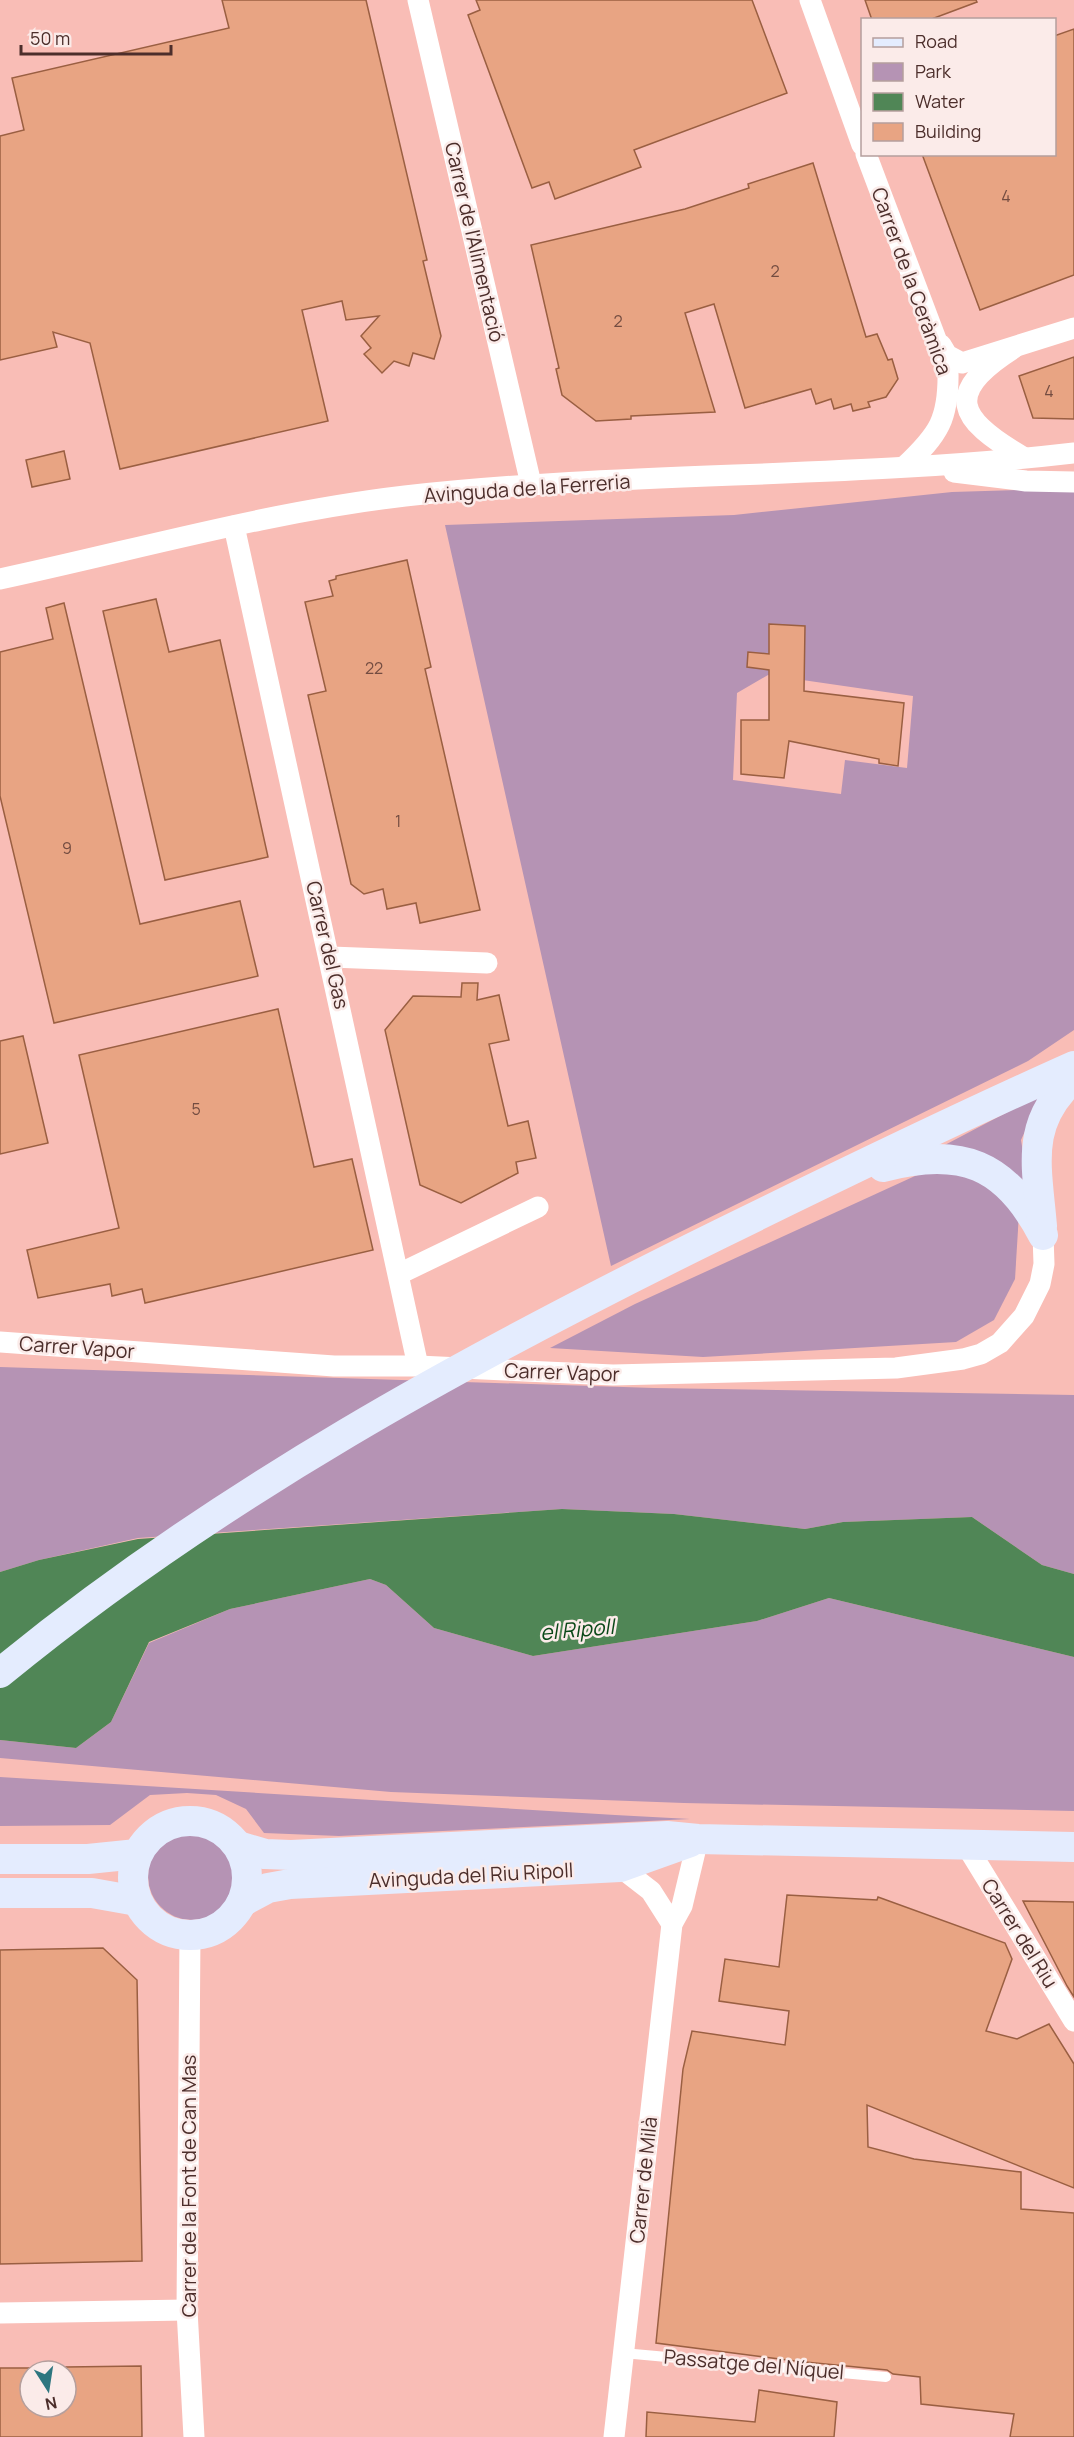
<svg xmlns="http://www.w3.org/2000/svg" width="1074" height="2437" viewBox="0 0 1074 2437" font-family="Manrope,sans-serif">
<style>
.green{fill:#b593b4;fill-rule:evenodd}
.water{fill:#508656}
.building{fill:#e8a483;stroke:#9a5f42;stroke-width:1.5}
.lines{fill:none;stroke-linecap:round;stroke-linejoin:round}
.lane{stroke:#fff;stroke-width:10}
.street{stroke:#fff;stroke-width:21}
.secondary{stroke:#e4ecfe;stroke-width:30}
.labels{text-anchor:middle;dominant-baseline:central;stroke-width:5;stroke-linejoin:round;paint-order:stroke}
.number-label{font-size:16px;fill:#734c41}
.street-label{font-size:20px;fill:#4c2e2b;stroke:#fbebe9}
.water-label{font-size:21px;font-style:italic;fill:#0a4818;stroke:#fbebe9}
</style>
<rect width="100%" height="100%" fill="#f9bdb6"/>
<g class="green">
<path d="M 1050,489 L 1074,490 L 1074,1030 L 1028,1061 L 611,1266 L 445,525 L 734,515 L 952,492 ZM 768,675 L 913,696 L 907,768 L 845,760 L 841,794 L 733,780 L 737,693 Z"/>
<path d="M 1042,1094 L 1021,1140 L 1028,1183 L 987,1158 L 941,1147 Z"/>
<path d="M 948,1165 L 982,1181 L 1019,1213 L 1015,1279 L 994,1320 L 956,1342 L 703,1357 L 550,1348 L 635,1304 L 915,1176 Z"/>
<path d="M 0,1367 L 654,1388 L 1074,1395 L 1074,1574 L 1042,1565 L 972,1517 L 843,1522 L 805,1529 L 674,1514 L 562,1509 L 138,1538 L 39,1560 L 0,1572 Z"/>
<path d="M 370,1579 L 386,1585 L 434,1628 L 533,1656 L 757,1621 L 829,1598 L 1074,1657 L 1074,1811 L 684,1803 L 391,1792 L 0,1758 L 0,1740 L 76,1748 L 111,1722 L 149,1643 L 230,1609 Z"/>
<path d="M 0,1777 L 615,1815 L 690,1819 L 339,1836 L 264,1833 L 246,1809 L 216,1795 L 187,1793 L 150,1795 L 110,1825 L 0,1826 Z"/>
<circle cx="192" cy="1876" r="44"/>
</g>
<path class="water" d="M 562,1509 L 674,1514 L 805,1529 L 843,1522 L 972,1517 L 1042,1565 L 1074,1574 L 1074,1657 L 829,1598 L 757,1621 L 533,1656 L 434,1628 L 386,1585 L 370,1579 L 230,1609 L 149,1642 L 111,1722 L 76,1748 L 0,1740 L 0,1572 L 39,1560 L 138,1539 Z"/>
<g class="building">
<path d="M 222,0 L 366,0 L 427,260 L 423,261 L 441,336 L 434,359 L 413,353 L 409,366 L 394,361 L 382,373 L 364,354 L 371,348 L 361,336 L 379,316 L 346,320 L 342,301 L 302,310 L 328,421 L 120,469 L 90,343 L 53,332 L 57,347 L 0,360 L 0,136 L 24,130 L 12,78 L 229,28 Z"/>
<path d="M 476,0 L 752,0 L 787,93 L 634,150 L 641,167 L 555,199 L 549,182 L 532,188 L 468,15 L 480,10 Z"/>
<path d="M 865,0 L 976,0 L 977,2 L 929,20 L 872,20 Z"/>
<path d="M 1074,29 L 1074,275 L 980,310 L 922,154 L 1054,154 L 1054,36 Z"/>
<path d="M 813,163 L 866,337 L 877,334 L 888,360 L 892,359 L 898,379 L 886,397 L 868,402 L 870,407 L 853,411 L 851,404 L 834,409 L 831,399 L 816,404 L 811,389 L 745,408 L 714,304 L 685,313 L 715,412 L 631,416 L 631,419 L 596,421 L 562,395 L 556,369 L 559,368 L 531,245 L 685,209 L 749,188 L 748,184 Z"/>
<path d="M 1074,357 L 1074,419 L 1033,418 L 1019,376 Z"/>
<path d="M 64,451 L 70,479 L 32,487 L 26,460 Z"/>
<path d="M 407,560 L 431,667 L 425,669 L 480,910 L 420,923 L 416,903 L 387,909 L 383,889 L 364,894 L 351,884 L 308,695 L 326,691 L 305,602 L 333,596 L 329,581 L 336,579 L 336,576 Z"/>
<path d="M 156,599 L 169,652 L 220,640 L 268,857 L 165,880 L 103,611 Z"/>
<path d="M 64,603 L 140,924 L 240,901 L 258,976 L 54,1023 L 0,796 L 0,652 L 53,639 L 46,608 Z"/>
<path d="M 769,624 L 805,626 L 804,691 L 904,703 L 898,766 L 879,763 L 879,759 L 789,741 L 784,778 L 741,774 L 741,720 L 769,720 L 769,670 L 747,667 L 748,652 L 769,654 Z"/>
<path d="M 462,983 L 478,983 L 477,1000 L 499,995 L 509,1040 L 489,1044 L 508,1126 L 528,1121 L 536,1158 L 516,1162 L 518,1173 L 461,1203 L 420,1185 L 385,1030 L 413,996 L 461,997 Z"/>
<path d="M 278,1009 L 314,1167 L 352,1159 L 373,1250 L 145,1303 L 142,1289 L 112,1296 L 110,1284 L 38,1298 L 27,1250 L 119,1228 L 79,1055 Z"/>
<path d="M 23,1036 L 48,1143 L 0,1154 L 0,1041 Z"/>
<path d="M 787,1895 L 877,1900 L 878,1897 L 1005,1943 L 1012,1959 L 986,2031 L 1017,2039 L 1049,2024 L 1074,2064 L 1074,2188 L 867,2105 L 868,2147 L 914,2159 L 1021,2172 L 1021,2209 L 1074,2213 L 1074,2437 L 1010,2437 L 1014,2414 L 921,2404 L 920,2377 L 893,2374 L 887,2370 L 795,2361 L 656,2343 L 683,2069 L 692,2031 L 785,2045 L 789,2011 L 719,2001 L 725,1959 L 779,1967 Z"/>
<path d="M 1023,1901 L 1074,1902 L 1074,1997 L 1067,1986 Z"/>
<path d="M 103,1948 L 137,1980 L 142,2261 L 0,2264 L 0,1950 Z"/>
<path d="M 141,2366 L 142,2437 L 0,2437 L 0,2368 L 30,2368 L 30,2407 L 66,2407 L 66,2367 Z"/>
<path d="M 759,2390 L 837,2402 L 834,2437 L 646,2437 L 647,2412 L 755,2422 Z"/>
</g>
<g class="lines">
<path class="lane" d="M 623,2353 L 886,2377"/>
<g class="street">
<path d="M 418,0 L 531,484"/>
<path d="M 810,0 L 862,145"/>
<path d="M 866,154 L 948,371 C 949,419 939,434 905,466"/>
<path d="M 941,345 L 947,355 L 962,363 L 1074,328"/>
<path d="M 1014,348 C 943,393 957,419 1023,457"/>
<path d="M 954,472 L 1026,481 L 1074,482"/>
<path d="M 234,526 L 418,1366"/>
<path d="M 0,579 C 135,550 268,512 405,496 C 627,471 852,479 1074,453"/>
<path d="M 331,957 L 487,963"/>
<path d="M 399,1274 L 538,1207"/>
<path d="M 0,1342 L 334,1366 L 418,1366 L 613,1375 L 896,1368 L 963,1359 L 981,1354 L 1000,1343 L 1024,1316 L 1040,1284 L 1044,1264 L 1043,1235"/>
<path d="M 966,1845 L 1074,2021"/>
<path d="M 620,1867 L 651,1891 L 672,1924"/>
<path d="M 190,1935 L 187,2310 L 194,2437"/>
<path d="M 0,2313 L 187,2310"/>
<path d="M 614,2437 L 672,1924 L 682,1906 L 698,1839"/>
</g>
<g class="secondary">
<path d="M 883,1167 C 961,1146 1006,1164 1043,1235"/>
<path d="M 1042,1226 C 1037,1166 1024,1123 1074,1078"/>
<path d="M 0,1673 C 218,1494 468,1358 720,1234 C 838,1176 955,1119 1074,1066"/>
<circle cx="190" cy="1878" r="57"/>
<path d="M 238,1846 L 265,1854 L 291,1855 L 667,1836 L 698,1839 L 1074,1847"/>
<path d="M 0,1859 L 88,1859 L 137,1854"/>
<path d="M 0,1893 L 92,1893 L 137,1901"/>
<path d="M 242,1902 L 268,1888 L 290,1884 L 620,1867 L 690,1842"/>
</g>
</g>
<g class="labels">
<g class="number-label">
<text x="1006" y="196">4</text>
<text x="775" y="271">2</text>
<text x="618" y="321">2</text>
<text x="1049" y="391">4</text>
<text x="374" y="668">22</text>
<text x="398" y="821">1</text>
<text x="67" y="848">9</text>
<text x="196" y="1109">5</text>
</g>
<g class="street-label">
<text transform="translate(475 242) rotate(77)">Carrer de l'Alimentació</text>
<text transform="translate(912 281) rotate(70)">Carrer de la Ceràmica</text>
<text transform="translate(527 488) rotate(-4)">Avinguda de la Ferreria</text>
<text transform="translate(328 945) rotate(77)">Carrer del Gas</text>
<text transform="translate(77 1347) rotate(4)">Carrer Vapor</text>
<text transform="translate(562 1372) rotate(2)">Carrer Vapor</text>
<text transform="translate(471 1875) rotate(-3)">Avinguda del Riu Ripoll</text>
<text transform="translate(1020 1933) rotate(58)">Carrer del Riu</text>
<text transform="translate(643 2180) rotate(-84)">Carrer de Milà</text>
<text transform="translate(188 2186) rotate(-90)">Carrer de la Font de Can Mas</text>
<text transform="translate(754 2364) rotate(5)">Passatge del Níquel</text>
</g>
<g class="water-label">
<text transform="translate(577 1629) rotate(-5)">el Ripoll</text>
</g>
</g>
<rect x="861" y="18" width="195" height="138" fill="#fbebe9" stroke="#b59f9d" stroke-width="1.5"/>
<rect x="873" y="38" width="30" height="9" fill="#e4ecfe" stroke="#b59f9d" stroke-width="1.5"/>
<text x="915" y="48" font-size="18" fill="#4c2e2b">Road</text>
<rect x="873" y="63" width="30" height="18" fill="#b593b4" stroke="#b59f9d" stroke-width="1.5"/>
<text x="915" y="78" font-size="18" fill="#4c2e2b">Park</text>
<rect x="873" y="93" width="30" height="18" fill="#508656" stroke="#b59f9d" stroke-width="1.5"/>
<text x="915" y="108" font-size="18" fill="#4c2e2b">Water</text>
<rect x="873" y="123" width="30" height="18" fill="#e8a483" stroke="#b59f9d" stroke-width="1.5"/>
<text x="915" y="138" font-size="18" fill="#4c2e2b">Building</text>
<g transform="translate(48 2389) rotate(168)"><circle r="28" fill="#fbebe9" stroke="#b59f9d" stroke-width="1.5"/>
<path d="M0-4.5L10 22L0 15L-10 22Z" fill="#2e767f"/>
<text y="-9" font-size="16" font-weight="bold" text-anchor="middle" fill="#4c2e2b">N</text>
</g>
<path d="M21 45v9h150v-9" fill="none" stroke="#4c2e2b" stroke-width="3"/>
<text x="30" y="45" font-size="18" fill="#4c2e2b" stroke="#fbebe9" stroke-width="4.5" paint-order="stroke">50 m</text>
</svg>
